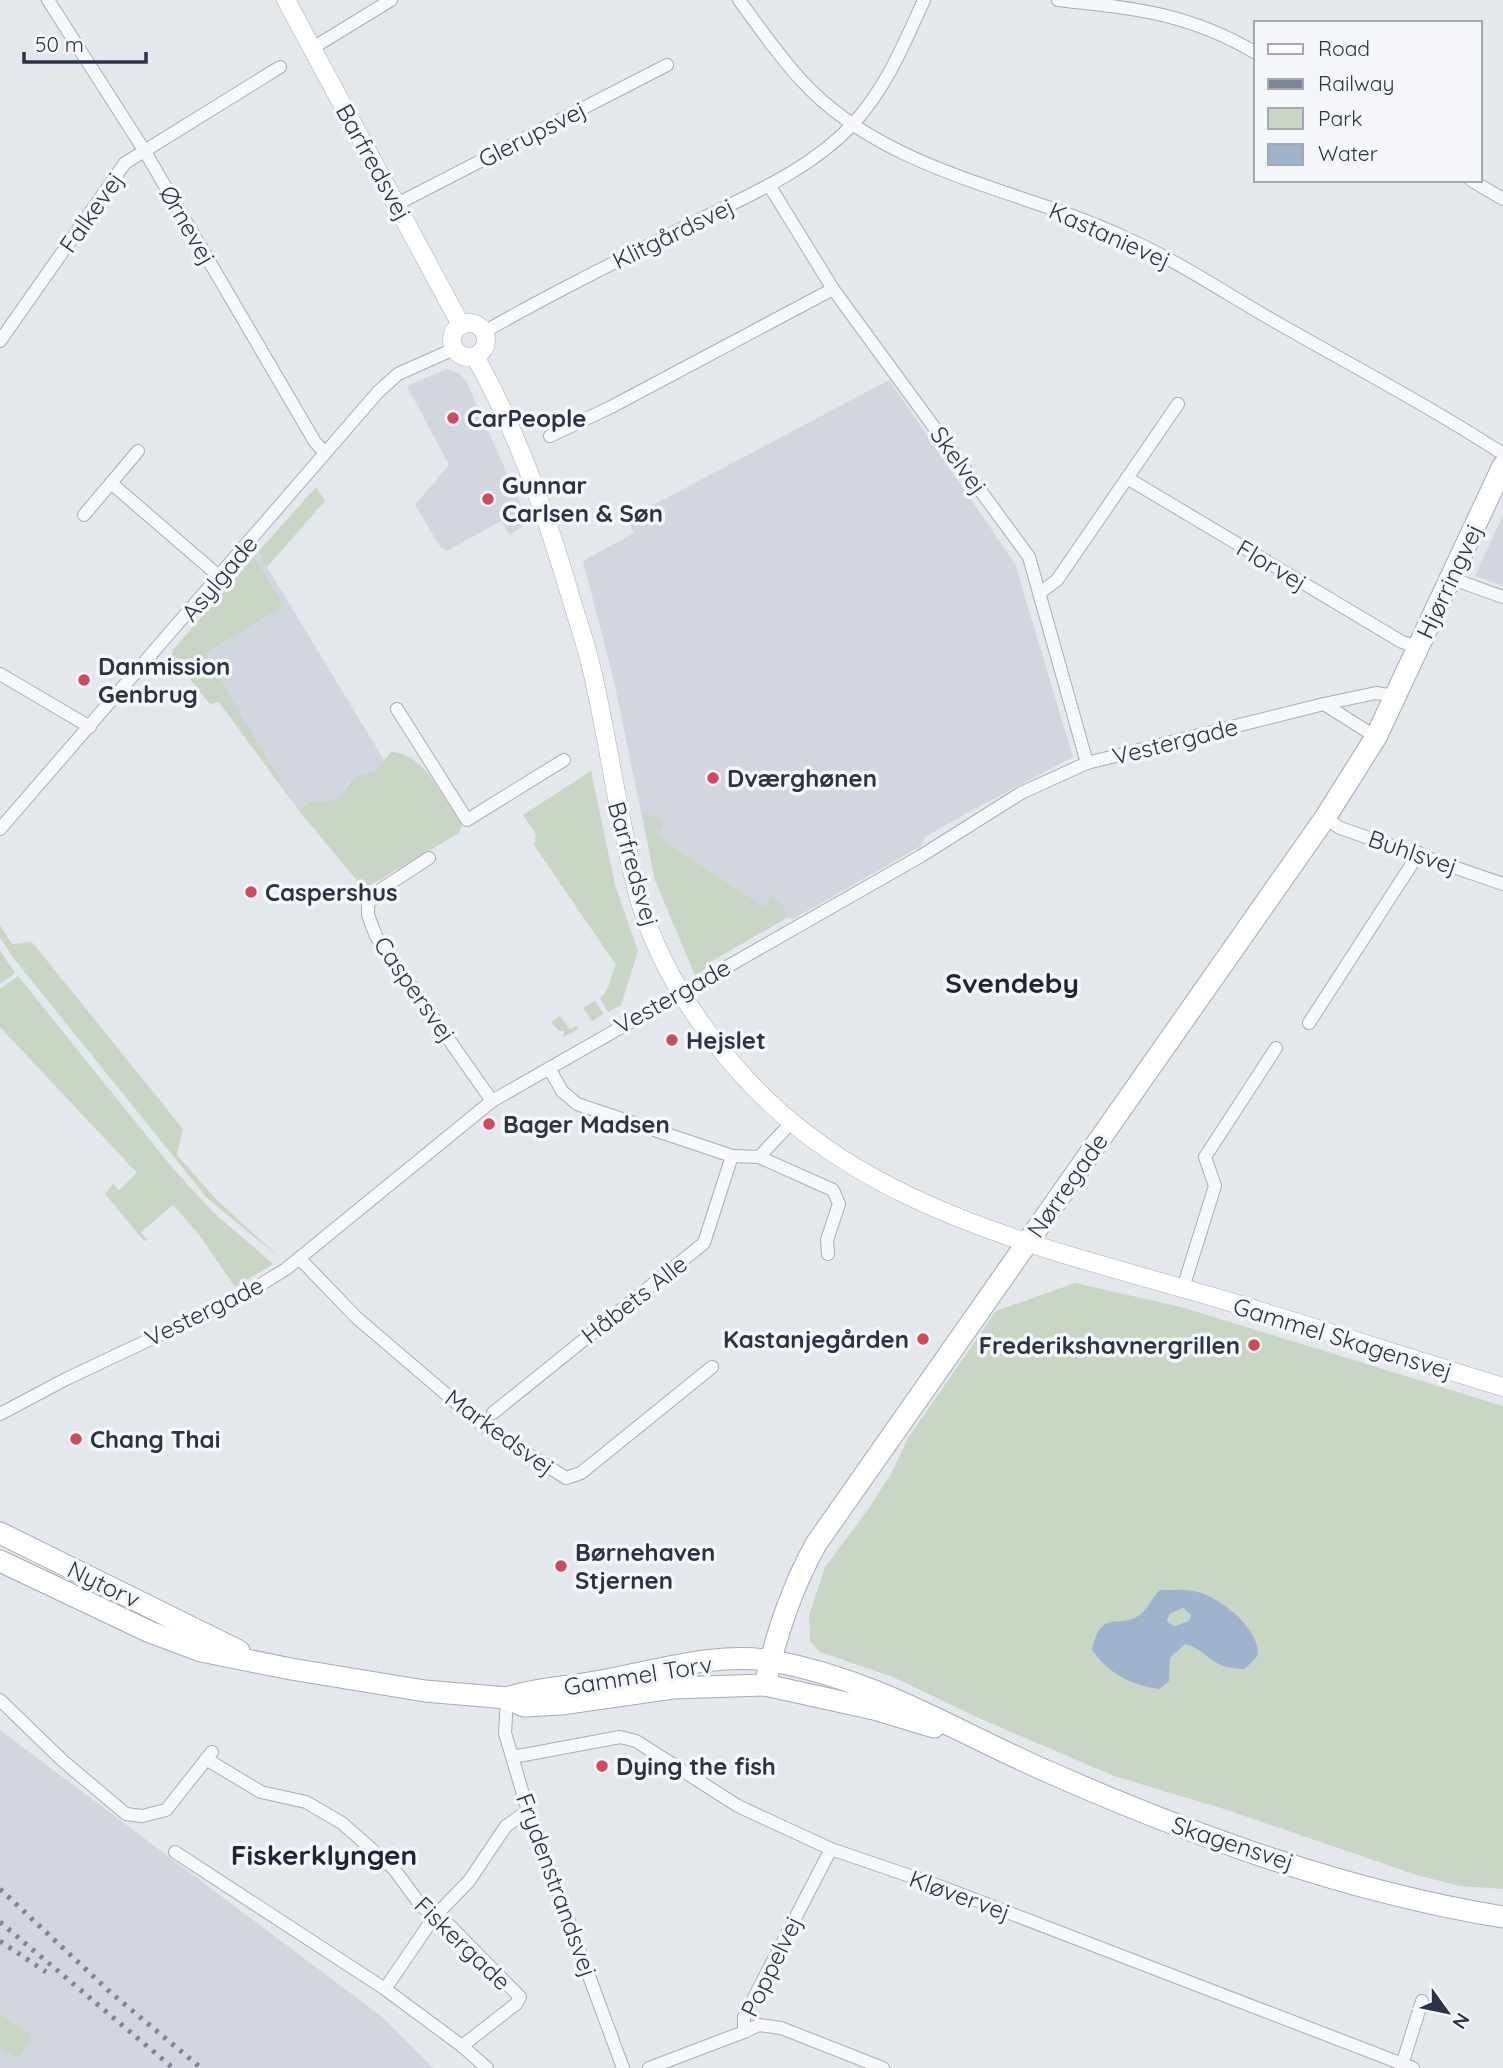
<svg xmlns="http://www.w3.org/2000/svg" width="1503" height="2068" viewBox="0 0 1503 2068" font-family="Quicksand,sans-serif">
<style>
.built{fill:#d2d6de}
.green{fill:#c9d6c5}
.water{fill:#9fb4cc;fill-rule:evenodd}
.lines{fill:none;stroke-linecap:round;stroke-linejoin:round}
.street-casing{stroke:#a9aeb7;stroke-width:14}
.secondary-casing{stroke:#a9aeb7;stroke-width:19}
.primary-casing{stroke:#a3abb8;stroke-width:23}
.street{stroke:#f7f8fa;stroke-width:12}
.secondary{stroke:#fff;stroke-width:18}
.primary{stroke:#fff;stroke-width:21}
.rail{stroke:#7d8696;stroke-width:5;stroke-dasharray:3.5 7;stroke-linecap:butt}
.poi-dot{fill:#d1495b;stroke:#f4f6f9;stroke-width:2.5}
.labels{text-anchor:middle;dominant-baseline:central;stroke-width:7;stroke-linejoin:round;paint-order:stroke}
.street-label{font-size:24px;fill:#2b3445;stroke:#f4f6f9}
.poi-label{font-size:24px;font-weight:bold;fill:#2b3445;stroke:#f4f6f9;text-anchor:start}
.quarter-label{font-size:28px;font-weight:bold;fill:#1d2536;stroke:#f4f6f9}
</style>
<rect width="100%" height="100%" fill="#e4e7ec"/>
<g class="built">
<path d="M 447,369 L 460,374 L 467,383 L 523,510 L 524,525 L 510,535 L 501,521 L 447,551 L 441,548 L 415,505 L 449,465 L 407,386 Z"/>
<path d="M 889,380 L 1015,564 L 1073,757 L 967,813 L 925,837 L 921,846 L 793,919 L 787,918 L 707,964 L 705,969 L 695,975 L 655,880 L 614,681 L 583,561 L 634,533 L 627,519 Z"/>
<path d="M 1503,515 L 1503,586 L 1475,576 Z"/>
<path d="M 258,552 L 384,760 L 373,773 L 348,783 L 339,799 L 309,803 L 299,811 L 219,702 L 210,704 L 172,656 L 173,650 Z"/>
<path d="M 0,1730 L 381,2016 L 433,2068 L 0,2068 Z"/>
</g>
<g class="green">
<path d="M 316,487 L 325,501 L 267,567 L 258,552 Z"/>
<path d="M 254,557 L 284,606 L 205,653 L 291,799 L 219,702 L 210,704 L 172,656 L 173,650 Z"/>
<path d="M 391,752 C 426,753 442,800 462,824 L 459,833 L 364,889 L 299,811 L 309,803 L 339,799 C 347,785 356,772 373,773 Z"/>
<path d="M 591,771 L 615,885 L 638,951 L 621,1005 L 608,1012 L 600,998 C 612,988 609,977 616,965 L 534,845 L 536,834 L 523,815 Z"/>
<path d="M 642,811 L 664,823 L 657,836 L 764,907 L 771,896 L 782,903 L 787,917 L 707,964 L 705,969 L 695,975 L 655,880 Z"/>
<path d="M 0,925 L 12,944 L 32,942 L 183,1129 L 177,1155 L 215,1198 L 281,1259 L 207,1198 L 15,960 L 0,938 Z"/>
<path d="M 0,951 L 15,973 L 0,984 Z"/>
<path d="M 18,976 L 175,1171 L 214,1213 L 273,1264 L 235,1287 L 200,1236 L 173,1205 L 141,1232 L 147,1240 L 144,1241 L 105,1194 L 113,1184 L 119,1190 L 137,1173 L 0,1027 L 0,989 Z"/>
<path d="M 595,1001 L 604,1014 L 592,1021 L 583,1008 Z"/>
<path d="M 560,1016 L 570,1029 L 577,1026 L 579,1029 L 563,1037 L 564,1031 L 559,1031 L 551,1022 Z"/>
<path d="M 1075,1283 L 1181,1307 L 1503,1406 L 1503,1889 L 1459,1886 L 1417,1875 L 1227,1810 L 1114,1776 L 983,1720 L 893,1677 L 820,1652 L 810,1641 L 809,1615 L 825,1567 L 867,1511 L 891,1474 L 908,1438 L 996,1311 Z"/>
<path d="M 0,2014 L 32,2035 L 19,2058 L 0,2049 Z"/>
</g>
<path class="water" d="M 1160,1590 C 1171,1590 1183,1589 1194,1591 C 1219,1596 1260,1628 1258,1655 L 1245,1669 C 1208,1669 1211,1651 1185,1644 L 1170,1658 L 1169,1681 L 1159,1689 C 1131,1685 1109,1674 1092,1650 C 1102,1605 1120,1632 1142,1613 C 1149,1607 1153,1596 1160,1590 ZM 1183,1608 L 1191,1615 L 1189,1621 L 1175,1626 L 1167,1622 L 1169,1614 Z"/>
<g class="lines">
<defs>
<g id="street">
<path d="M 48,0 L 144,150 L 315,442 L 325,453"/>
<path d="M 739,0 C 759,27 778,55 801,80 C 886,173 1017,187 1126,238 C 1178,261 1225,293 1274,321 C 1351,365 1429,406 1503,454"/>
<path d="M 1058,0 C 1133,8 1189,13 1256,53"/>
<path d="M 311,49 L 391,0"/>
<path d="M 1471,180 L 1503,199"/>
<path d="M 769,185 L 833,289 L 1029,557 L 1087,763"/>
<path d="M 397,204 L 667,65"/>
<path d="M 484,332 C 552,293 621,259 691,224 C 747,196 809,171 853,124 C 886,88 904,44 924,0"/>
<path d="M 0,341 L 125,163 L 280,67"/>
<path d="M 550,436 L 611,407 L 833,289"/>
<path d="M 138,451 L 111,483 L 220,577"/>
<path d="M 1127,478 L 1402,642 L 1418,647"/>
<path d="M 84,515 L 111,483"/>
<path d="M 1450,578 L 1503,597"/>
<path d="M 1041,592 L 1057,580 L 1178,404"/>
<path d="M 0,674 L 90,727"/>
<path d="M 1324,704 L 1376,737"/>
<path d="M 397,709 L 467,820 L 564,760"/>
<path d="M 1325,818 L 1340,828 L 1503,884"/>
<path d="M 0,829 L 378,392 L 398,374 L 454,349"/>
<path d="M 429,858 L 380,890 L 368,904 L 368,915 L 376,936 L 492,1101"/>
<path d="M 1309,1023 L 1419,853"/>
<path d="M 549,1068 L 562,1091 L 577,1104 L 732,1156 L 759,1157 L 833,1190 L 839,1204 L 827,1240 L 828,1254"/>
<path d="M 759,1157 L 791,1123"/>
<path d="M 300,1259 L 357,1318 L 481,1424 L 566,1478 L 581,1473 L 712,1367"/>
<path d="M 1183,1288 L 1215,1186 L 1205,1157 L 1276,1048"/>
<path d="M 493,1413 L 704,1243 L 732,1156"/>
<path d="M 0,1414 L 66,1379 L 242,1296 L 286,1269 L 492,1101 L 921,856 L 1021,793 L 1087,763 L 1324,704 L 1376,693 L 1395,696"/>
<path d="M 507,1698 L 505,1733 L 528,1811 L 623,2068"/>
<path d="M 0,1700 L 63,1761 L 126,1814 L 142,1816 L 166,1810 L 212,1752"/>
<path d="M 513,1757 L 620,1737 L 636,1741 L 738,1806 L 831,1849 L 942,1887 L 1413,2068"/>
<path d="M 206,1759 L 261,1792 L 306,1802 L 342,1823 L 394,1869 L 422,1907 L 449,1925 L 520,1997 L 516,2004 L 462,2046"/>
<path d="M 175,1852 L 385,1989 L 462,2046 L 487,2068"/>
<path d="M 385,1989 L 434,1917 L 469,1881 L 506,1826 L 528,1811"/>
<path d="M 744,2032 L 759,2025 L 781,2028 L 883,2068"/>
<path d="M 649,2068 L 744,2032 L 744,2017 L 831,1849"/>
<path d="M 1401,2068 L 1422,2001"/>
</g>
<g id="secondary">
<path d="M 286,0 L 461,325"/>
<circle cx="469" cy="340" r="17"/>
<path d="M 475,356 C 516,430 544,508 568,588 C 575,614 585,640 591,666 C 609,742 618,819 638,895 C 652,946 680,996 712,1038 C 834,1203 1023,1242 1210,1296 C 1308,1325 1405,1357 1503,1387"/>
</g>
<g id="primary">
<path d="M 0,1533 L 239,1651"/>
<path d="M 0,1561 L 150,1632 L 201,1651 L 291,1669 L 425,1691 L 507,1698 L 524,1706 L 561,1704 L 673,1688 L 765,1685 L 874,1709 L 934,1727"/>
<path d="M 765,1685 C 776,1634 791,1589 816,1544 L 1325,818 L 1376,737 L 1503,466"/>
<path d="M 507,1698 C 536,1688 565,1688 595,1682 C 651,1673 715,1651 773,1661 C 877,1680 956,1732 1051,1773 C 1194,1836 1348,1892 1503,1917"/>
</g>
</defs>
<use href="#street" class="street-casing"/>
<use href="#secondary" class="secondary-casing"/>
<use href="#primary" class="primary-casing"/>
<use href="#street" class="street"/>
<use href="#secondary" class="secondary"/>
<use href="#primary" class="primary"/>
<g class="rail">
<path d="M 0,1889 L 110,1992 L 201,2068"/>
<path d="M 0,1922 L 173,2068"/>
<path d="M 0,1941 L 46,1972"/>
</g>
</g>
<g class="poi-dot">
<circle cx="453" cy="418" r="7"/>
<circle cx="488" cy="499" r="7"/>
<circle cx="84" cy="680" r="7"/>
<circle cx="713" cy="778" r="7"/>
<circle cx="251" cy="892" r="7"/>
<circle cx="672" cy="1040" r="7"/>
<circle cx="489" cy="1124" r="7"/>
<circle cx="923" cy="1339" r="7"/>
<circle cx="1254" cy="1345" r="7"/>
<circle cx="76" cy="1439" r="7"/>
<circle cx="561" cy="1566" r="7"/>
<circle cx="602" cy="1766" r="7"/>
</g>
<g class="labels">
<g class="street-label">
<text transform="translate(532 134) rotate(-27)">Glerupsvej</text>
<text transform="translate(374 162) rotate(61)">Barfredsvej</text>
<text transform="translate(91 212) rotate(-55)">Falkevej</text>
<text transform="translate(188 225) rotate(60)">Ørnevej</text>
<text transform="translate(673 233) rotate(-26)">Klitgårdsvej</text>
<text transform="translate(1110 235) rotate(24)">Kastanievej</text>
<text transform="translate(959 460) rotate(54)">Skelvej</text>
<text transform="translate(1272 565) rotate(31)">Florvej</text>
<text transform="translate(219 578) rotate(-50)">Asylgade</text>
<text transform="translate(1449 581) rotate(-65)">Hjørringvej</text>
<text transform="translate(1175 741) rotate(-14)">Vestergade</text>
<text transform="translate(1413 852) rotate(19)">Buhlsvej</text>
<text transform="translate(634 864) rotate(74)">Barfredsvej</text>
<text transform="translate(415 989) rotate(55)">Caspersvej</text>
<text transform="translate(672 996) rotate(-29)">Vestergade</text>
<text transform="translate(1067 1185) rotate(-55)">Nørregade</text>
<text transform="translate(634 1299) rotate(-38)">Håbets Alle</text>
<text transform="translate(204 1311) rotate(-26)">Vestergade</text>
<text transform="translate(1343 1338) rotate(17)">Gammel Skagensvej</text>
<text transform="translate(500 1432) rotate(36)">Markedsvej</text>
<text transform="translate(104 1584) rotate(26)">Nytorv</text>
<text transform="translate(638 1675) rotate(-9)">Gammel Torv</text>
<text transform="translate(1233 1843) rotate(18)">Skagensvej</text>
<text transform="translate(557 1885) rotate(70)">Frydenstrandsvej</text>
<text transform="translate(960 1895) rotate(20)">Kløvervej</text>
<text transform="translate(463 1943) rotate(44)">Fiskergade</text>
<text transform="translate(771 1966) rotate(-64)">Poppelvej</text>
</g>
<g class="poi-label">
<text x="467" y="418">CarPeople</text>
<text x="502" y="485">Gunnar<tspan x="502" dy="28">Carlsen &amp; Søn</tspan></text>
<text x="98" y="666">Danmission<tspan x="98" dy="28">Genbrug</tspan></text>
<text x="727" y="778">Dværghønen</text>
<text x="265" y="892">Caspershus</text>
<text x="686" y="1040">Hejslet</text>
<text x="503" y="1124">Bager Madsen</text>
<text x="909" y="1339" text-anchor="end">Kastanjegården</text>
<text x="1240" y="1345" text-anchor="end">Frederikshavnergrillen</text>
<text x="90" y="1439">Chang Thai</text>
<text x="575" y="1552">Børnehaven<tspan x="575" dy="28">Stjernen</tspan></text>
<text x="616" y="1766">Dying the fish</text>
</g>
<g class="quarter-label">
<text x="1012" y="982">Svendeby</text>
<text x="324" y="1854">Fiskerklyngen</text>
</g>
</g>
<rect x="1254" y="21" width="228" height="161" fill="#f4f6f9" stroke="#a4a8b1" stroke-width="2"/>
<rect x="1268" y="44" width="35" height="10" fill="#ffffff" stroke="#a4a8b1" stroke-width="2"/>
<text x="1318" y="56" font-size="21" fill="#2b3445">Road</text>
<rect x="1268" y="79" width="35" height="10" fill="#7d8696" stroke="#a4a8b1" stroke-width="2"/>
<text x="1318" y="91" font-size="21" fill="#2b3445">Railway</text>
<rect x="1268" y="108" width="35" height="21" fill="#c9d6c5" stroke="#a4a8b1" stroke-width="2"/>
<text x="1318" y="126" font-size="21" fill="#2b3445">Park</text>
<rect x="1268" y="144" width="35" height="21" fill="#9fb4cc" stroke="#a4a8b1" stroke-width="2"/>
<text x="1318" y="161" font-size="21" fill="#2b3445">Water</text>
<g transform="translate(1447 2012) rotate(123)" stroke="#f4f6f9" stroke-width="5" paint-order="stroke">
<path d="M0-5L12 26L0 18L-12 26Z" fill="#2b3445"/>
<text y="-10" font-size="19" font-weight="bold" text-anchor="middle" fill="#2b3445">N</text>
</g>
<path d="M24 52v10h122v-10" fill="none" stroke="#2b3445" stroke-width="3.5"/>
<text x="35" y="52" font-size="21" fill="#2b3445" stroke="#f4f6f9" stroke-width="5" paint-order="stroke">50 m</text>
</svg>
